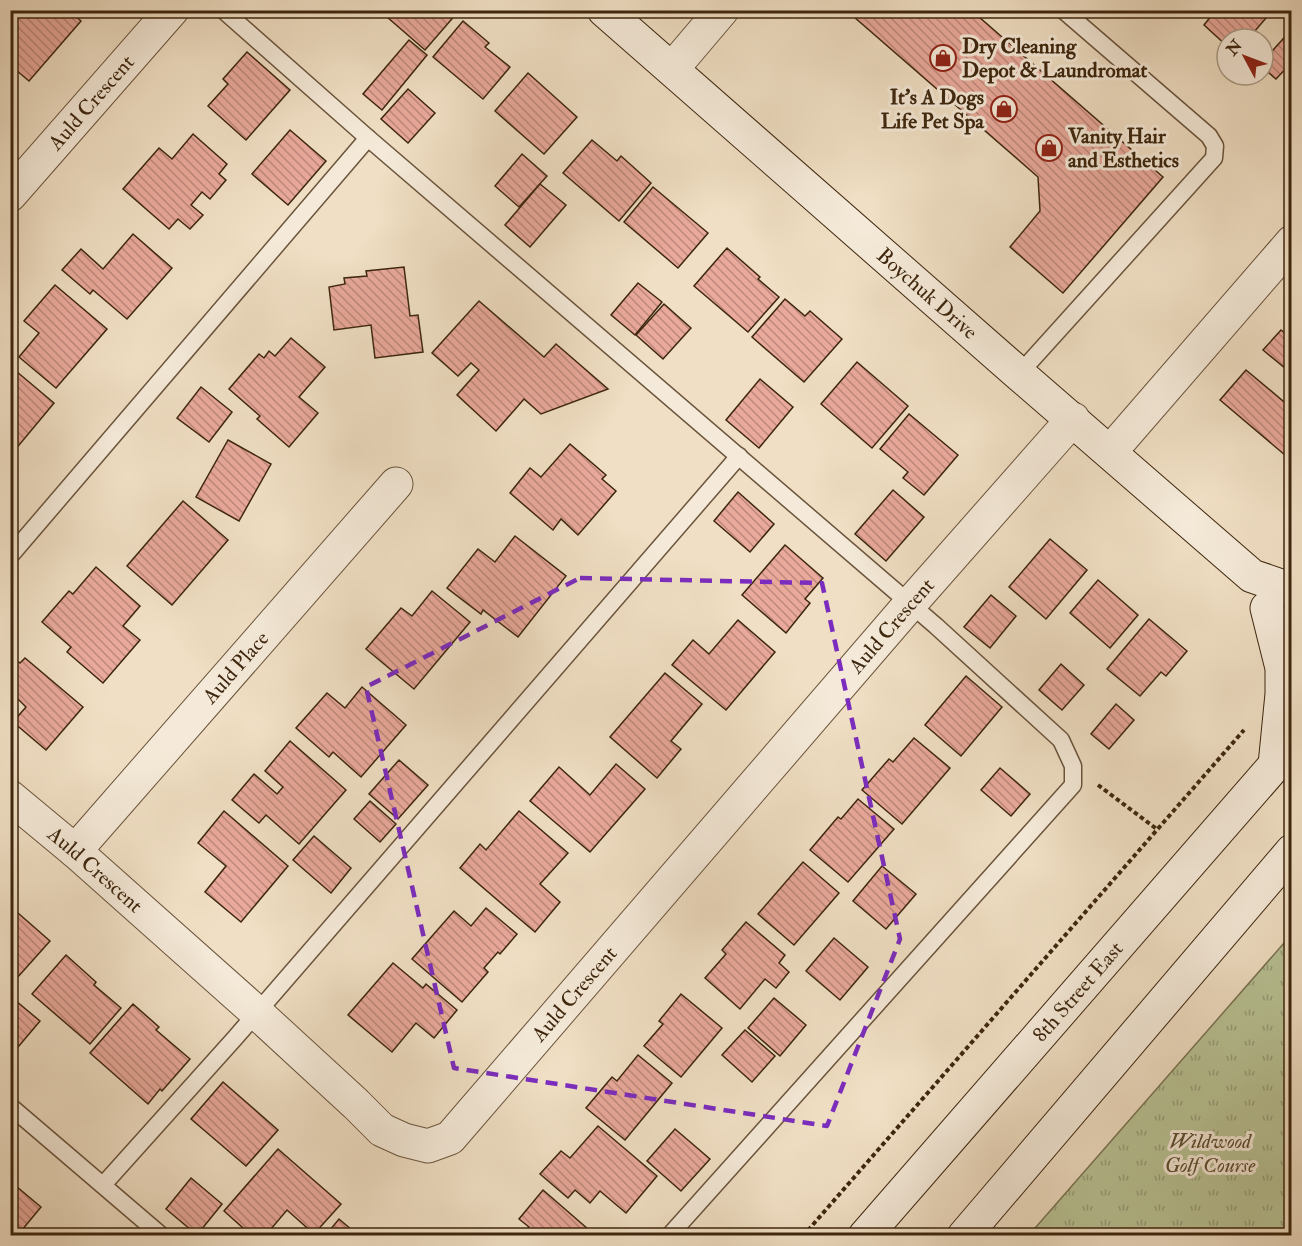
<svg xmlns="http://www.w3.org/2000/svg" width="1302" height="1246" viewBox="0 0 1302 1246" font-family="'IM FELL Double Pica',serif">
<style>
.grass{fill:url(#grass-tufts);stroke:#7a7452;stroke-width:1.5}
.building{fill:url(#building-back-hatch);stroke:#3d260e;stroke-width:1.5}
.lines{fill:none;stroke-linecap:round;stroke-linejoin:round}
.lane-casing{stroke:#6a543c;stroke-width:19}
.street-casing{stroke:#6a543c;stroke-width:35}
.secondary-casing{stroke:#3d260e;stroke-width:35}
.path{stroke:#3d260e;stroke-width:4;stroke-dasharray:4.5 3;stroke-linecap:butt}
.lane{stroke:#f5ead9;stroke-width:16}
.street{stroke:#f5ead9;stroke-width:33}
.secondary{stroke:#f5ead9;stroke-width:33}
.marked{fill:none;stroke:#7b2cbf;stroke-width:4.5;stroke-dasharray:12 8;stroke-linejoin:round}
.labels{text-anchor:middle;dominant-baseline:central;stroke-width:6;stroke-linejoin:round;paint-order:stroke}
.poi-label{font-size:21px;font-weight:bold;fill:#3d260e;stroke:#f5ead9;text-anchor:start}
.street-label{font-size:21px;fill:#3d260e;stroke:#f5ead9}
.park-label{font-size:21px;font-style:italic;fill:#5c4d30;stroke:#f5ead9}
</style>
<defs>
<pattern id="grass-tufts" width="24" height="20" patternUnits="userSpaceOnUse" patternTransform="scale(1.5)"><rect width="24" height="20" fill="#b8c295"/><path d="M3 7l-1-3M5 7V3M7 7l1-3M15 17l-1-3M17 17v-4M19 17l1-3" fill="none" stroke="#979d78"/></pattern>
<pattern id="building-back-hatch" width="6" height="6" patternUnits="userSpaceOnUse" patternTransform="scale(1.5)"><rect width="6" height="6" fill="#e9a99b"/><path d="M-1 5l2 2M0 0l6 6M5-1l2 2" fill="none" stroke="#be897d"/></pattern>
</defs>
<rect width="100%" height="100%" fill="#f0dfc4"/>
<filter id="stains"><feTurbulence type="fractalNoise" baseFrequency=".00333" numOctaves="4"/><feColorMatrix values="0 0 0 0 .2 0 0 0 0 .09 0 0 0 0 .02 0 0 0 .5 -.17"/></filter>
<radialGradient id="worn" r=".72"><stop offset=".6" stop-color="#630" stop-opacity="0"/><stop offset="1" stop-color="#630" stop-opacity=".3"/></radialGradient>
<path class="grass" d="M 1291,935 L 1291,1235 L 1029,1235 Z"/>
<g class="building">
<path d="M 10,10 L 69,10 L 81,21 L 29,81 L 10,65 Z"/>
<path d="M 379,10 L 454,10 L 457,13 L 425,50 Z"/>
<path d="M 846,10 L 971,10 L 1163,177 L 1063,293 L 1010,247 L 1040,211 L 1038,177 Z"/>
<path d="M 1216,10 L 1273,10 L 1248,39 L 1227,39 L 1227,46 L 1204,25 Z"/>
<path d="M 463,21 L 489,43 L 485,47 L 510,67 L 483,99 L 433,57 Z"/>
<path d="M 1292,29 L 1292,62 L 1276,79 L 1263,68 L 1263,61 Z"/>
<path d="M 409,40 L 427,55 L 382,110 L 363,94 Z"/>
<path d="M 247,52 L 290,90 L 246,140 L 208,106 L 228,84 L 223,79 Z"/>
<path d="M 528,73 L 577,117 L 544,154 L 495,111 Z"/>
<path d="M 408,89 L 435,113 L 408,143 L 381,119 Z"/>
<path d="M 290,130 L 326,161 L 288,205 L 252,174 Z"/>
<path d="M 193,134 L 227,164 L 219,174 L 226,180 L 210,199 L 202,192 L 191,205 L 203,215 L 190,229 L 178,219 L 169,229 L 123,189 L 159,148 L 172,159 Z"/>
<path d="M 592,140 L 617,161 L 621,156 L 651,183 L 619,221 L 563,173 Z"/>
<path d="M 522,154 L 547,176 L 519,207 L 495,186 Z"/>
<path d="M 540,184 L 566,205 L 530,247 L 505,225 Z"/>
<path d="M 653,187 L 708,233 L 678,268 L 624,222 Z"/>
<path d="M 133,234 L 172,268 L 127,319 L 93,290 L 90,294 L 62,270 L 81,249 L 103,269 Z"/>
<path d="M 727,248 L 760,277 L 758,279 L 779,297 L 748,332 L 694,286 Z"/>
<path d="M 404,267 L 410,316 L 418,315 L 423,352 L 375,358 L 371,325 L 334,330 L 329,287 L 345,284 L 344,278 L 367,276 L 366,271 Z"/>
<path d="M 638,283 L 662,302 L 635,335 L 611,315 Z"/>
<path d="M 55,285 L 107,329 L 56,388 L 19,357 L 39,333 L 24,321 Z"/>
<path d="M 785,299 L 805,316 L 810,311 L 842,339 L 804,382 L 752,337 Z"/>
<path d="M 479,301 L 544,357 L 556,344 L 608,389 L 541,414 L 524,399 L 496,431 L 457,395 L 479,370 L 471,363 L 458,376 L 432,353 Z"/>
<path d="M 664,304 L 691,328 L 663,359 L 636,335 Z"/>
<path d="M 1281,330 L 1292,339 L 1292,374 L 1263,350 Z"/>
<path d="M 291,338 L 325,367 L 299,397 L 318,413 L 289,447 L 257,419 L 260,416 L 229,389 L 259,354 L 264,358 L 269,351 L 275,356 Z"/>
<path d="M 857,362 L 908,406 L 872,448 L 821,404 Z"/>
<path d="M 10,366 L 54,403 L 10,456 Z"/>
<path d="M 1246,370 L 1289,406 L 1292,404 L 1292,461 L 1220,400 Z"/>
<path d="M 760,379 L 793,407 L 759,448 L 726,420 Z"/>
<path d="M 201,387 L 232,412 L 209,442 L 177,418 Z"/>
<path d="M 909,414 L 958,455 L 924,495 L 903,478 L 908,472 L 880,449 Z"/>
<path d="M 228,440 L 271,464 L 239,521 L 196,497 Z"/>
<path d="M 570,444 L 606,475 L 602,479 L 616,491 L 578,535 L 561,519 L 553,530 L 510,493 L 530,468 L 541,477 Z"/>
<path d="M 893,490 L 924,517 L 886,561 L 855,534 Z"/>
<path d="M 738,492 L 774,524 L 750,552 L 714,521 Z"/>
<path d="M 183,501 L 228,540 L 172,605 L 127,566 Z"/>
<path d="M 515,536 L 566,576 L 518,637 L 483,610 L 481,614 L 447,588 L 478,549 L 495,562 Z"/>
<path d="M 1050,539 L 1087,570 L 1046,619 L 1009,587 Z"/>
<path d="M 785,545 L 823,578 L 805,599 L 810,603 L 786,633 L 742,595 Z"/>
<path d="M 96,567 L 140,606 L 123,626 L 140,640 L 103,683 L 67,652 L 71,647 L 42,622 L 69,591 L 73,594 Z"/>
<path d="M 1098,580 L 1138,615 L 1110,648 L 1070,613 Z"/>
<path d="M 432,591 L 470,622 L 414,689 L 366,649 L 401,608 L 412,616 Z"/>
<path d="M 991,595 L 1016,616 L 990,648 L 964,627 Z"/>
<path d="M 1149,619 L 1187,651 L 1166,676 L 1161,672 L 1140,696 L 1107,669 Z"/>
<path d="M 738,620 L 775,652 L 726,710 L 672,665 L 693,640 L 709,654 Z"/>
<path d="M 10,655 L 20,663 L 25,658 L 83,707 L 46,750 L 13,722 L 26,707 L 18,699 L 10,708 Z"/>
<path d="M 1061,664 L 1084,685 L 1062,710 L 1039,690 Z"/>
<path d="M 665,673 L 702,704 L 671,741 L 681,749 L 657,778 L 610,737 Z"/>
<path d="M 966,676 L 1002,707 L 961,756 L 925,725 Z"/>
<path d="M 362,687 L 406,725 L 361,777 L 333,752 L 329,757 L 296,728 L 327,693 L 345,708 Z"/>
<path d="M 1116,704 L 1134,720 L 1109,749 L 1091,734 Z"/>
<path d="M 914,738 L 950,768 L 902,824 L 862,790 L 889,759 L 893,762 Z"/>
<path d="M 290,741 L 346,790 L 299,844 L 266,815 L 259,823 L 232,800 L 254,774 L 277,794 L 283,787 L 265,771 Z"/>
<path d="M 399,760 L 428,785 L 398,819 L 369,794 Z"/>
<path d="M 616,764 L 645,789 L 590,852 L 530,801 L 559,767 L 590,795 Z"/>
<path d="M 1000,768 L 1030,794 L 1011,816 L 981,790 Z"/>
<path d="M 858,799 L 894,829 L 848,882 L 810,850 L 838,817 L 841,819 Z"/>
<path d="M 370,801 L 396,824 L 380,842 L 354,819 Z"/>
<path d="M 224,811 L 288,866 L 241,922 L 205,892 L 226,866 L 198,843 Z"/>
<path d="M 519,811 L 568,853 L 540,884 L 560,902 L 535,932 L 460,868 L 480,844 L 486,850 Z"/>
<path d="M 314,836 L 351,868 L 331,893 L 293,860 Z"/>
<path d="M 803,862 L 839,893 L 794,945 L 758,914 Z"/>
<path d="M 882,866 L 916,894 L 886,929 L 853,901 Z"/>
<path d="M 10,906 L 50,941 L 17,978 L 10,972 Z"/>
<path d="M 486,908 L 517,934 L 500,954 L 498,952 L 484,968 L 488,972 L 462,1002 L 412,959 L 454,911 L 471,926 Z"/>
<path d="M 746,922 L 785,955 L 779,963 L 789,972 L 776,988 L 765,979 L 740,1009 L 705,978 L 726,954 L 722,950 Z"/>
<path d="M 834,938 L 868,967 L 840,1000 L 806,971 Z"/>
<path d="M 66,955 L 96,982 L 94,985 L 121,1008 L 90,1044 L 32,994 Z"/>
<path d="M 393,963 L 423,988 L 426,984 L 457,1010 L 434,1038 L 416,1023 L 392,1052 L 348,1015 Z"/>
<path d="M 681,994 L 722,1028 L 681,1077 L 644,1046 L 663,1024 L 659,1021 Z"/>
<path d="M 10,996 L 40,1021 L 13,1053 L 10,1051 Z"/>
<path d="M 774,998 L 806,1025 L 780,1056 L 748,1028 Z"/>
<path d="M 133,1004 L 159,1027 L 156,1030 L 190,1059 L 162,1091 L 160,1089 L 148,1104 L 90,1053 Z"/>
<path d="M 745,1030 L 775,1056 L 752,1082 L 722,1055 Z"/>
<path d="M 638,1055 L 672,1083 L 625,1140 L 586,1108 L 612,1077 L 617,1081 Z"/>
<path d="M 223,1082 L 278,1130 L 246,1166 L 191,1119 Z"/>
<path d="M 598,1126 L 657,1176 L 626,1213 L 600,1191 L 590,1203 L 575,1190 L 568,1198 L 540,1174 L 561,1151 L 570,1158 Z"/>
<path d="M 675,1129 L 710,1159 L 681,1191 L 647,1161 Z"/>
<path d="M 278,1149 L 341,1204 L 314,1234 L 287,1210 L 265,1236 L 252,1236 L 224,1211 Z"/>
<path d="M 191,1178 L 222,1204 L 197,1235 L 166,1209 Z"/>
<path d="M 10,1181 L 41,1207 L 17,1236 L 10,1236 Z"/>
<path d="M 543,1190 L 596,1236 L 522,1236 L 529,1227 L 519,1219 Z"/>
<path d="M 339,1219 L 359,1236 L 325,1236 Z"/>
</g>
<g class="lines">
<defs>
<g id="lane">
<path d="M 223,10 L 368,138 L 936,626 L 1061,740 L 1073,766 L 1073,785 L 669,1236"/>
<path d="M 1019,374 L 1214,158 L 1215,146 L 1209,136 L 1063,10"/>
<path d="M 10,556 L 368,138"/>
<path d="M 10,1106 L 162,1236"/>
<path d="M 103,1185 L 235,1038 L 739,456"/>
</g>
<g id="street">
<path d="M 672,69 L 722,10"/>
<path id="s1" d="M 10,195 L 172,10"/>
<path d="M 1110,452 L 1292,242"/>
<path id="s2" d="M 10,797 L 75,851 L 256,1012 L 356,1104 L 382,1130 L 404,1140 L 428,1146 L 450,1138 L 910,604 L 1073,419"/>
<path id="s3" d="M 75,851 L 396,484"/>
</g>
<g id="secondary">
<path id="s4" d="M 604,10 L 1019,374 L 1252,576 L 1287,588 L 1292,592"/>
<path d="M 1267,608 L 1282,668 L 1282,694 L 1275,765"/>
<path id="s5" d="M 865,1236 L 1275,765 L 1292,749"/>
<path d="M 964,1236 L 1292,851"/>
</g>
</defs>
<use href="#lane" class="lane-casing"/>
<use href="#street" class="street-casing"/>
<use href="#secondary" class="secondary-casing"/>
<g class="path">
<path d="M 1098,785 L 1158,830"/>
<path d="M 803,1236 L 1244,730"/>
</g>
<use href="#lane" class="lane"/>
<use href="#street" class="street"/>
<use href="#secondary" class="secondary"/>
</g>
<path class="marked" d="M 580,578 L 822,583 L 900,939 L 827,1126 L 454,1068 L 366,687 Z"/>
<defs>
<symbol id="shop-ring" viewBox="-11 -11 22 22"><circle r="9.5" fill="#f5ead9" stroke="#8f2418" stroke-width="1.5"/><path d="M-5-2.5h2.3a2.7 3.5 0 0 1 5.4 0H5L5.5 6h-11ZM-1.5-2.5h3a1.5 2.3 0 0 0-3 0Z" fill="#8f2418"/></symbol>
</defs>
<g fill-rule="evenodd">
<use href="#shop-ring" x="928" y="43" width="30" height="30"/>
<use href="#shop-ring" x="989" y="94" width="30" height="30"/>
<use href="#shop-ring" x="1034" y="133" width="30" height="30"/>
</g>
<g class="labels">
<g class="poi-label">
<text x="962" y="46">Dry Cleaning<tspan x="962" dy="24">Depot &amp; Laundromat</tspan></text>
<text x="984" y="97" text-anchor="end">It's A Dogs<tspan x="984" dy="24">Life Pet Spa</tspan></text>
<text x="1068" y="136">Vanity Hair<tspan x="1068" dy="24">and Esthetics</tspan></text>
</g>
<g class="street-label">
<text stroke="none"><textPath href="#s1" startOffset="123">Auld Crescent</textPath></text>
<text stroke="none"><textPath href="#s4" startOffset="430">Boychuk Drive</textPath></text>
<text stroke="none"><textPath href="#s2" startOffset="1248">Auld Crescent</textPath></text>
<text stroke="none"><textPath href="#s3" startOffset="244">Auld Place</textPath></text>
<text stroke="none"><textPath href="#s2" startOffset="112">Auld Crescent</textPath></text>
<text stroke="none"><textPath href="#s5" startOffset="324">8th Street East</textPath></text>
<text stroke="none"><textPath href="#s2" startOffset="762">Auld Crescent</textPath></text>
</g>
<g class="park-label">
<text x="1210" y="1141">Wildwood<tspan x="1210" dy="24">Golf Course</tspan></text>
</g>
</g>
<rect width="1302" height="1246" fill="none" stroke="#f0dfc4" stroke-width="36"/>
<rect x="12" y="12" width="1278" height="1222" fill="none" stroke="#3d260e" stroke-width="3"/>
<rect x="18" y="18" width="1266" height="1210" fill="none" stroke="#3d260e" stroke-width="1.5"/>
<g transform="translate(1245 57) rotate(311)"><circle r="28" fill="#f5ead9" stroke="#ab9c88" stroke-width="1.5"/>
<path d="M0-4.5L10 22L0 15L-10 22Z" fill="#8f2418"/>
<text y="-9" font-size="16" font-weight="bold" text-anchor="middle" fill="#3d260e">N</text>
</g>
<rect width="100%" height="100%" filter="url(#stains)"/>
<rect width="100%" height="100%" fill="url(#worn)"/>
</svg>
